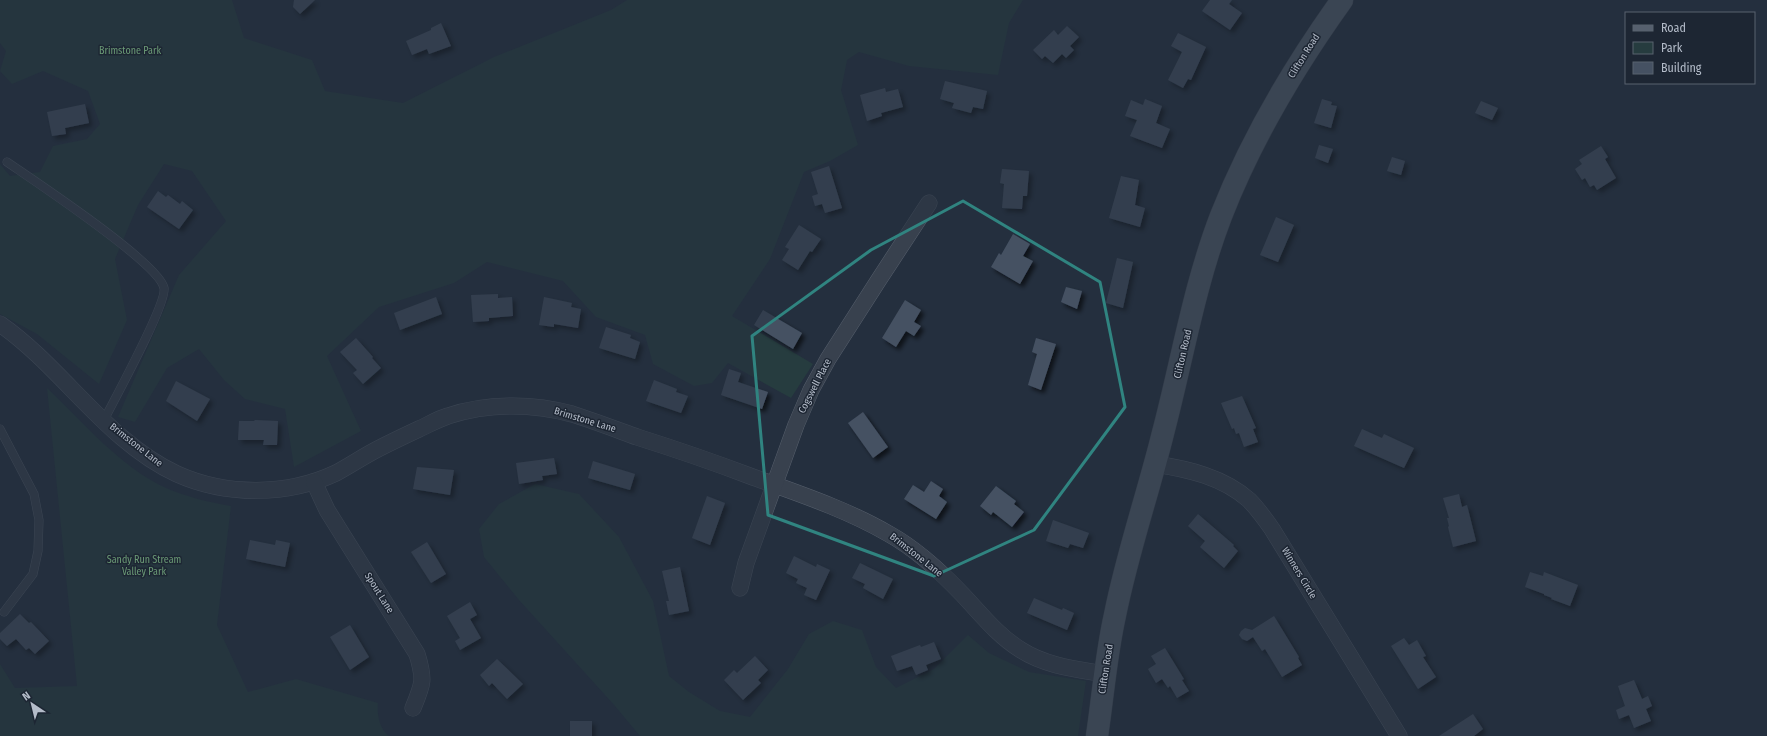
<svg xmlns="http://www.w3.org/2000/svg" width="1767" height="736" viewBox="0 0 1767 736" font-family="'Fira Sans Condensed',sans-serif">
<style>
.green{fill:#263c3f}
.building{fill:#455162;filter:url(#shadow)}
.lines{fill:none;stroke-linecap:round;stroke-linejoin:round}
.lane-casing{stroke:#565f6c;stroke-width:9}
.street-casing{stroke:#565f6c;stroke-width:17}
.primary-casing{stroke:#414a57;stroke-width:23}
.lane{stroke:#38414e;stroke-width:8}
.street{stroke:#38414e;stroke-width:16}
.primary{stroke:#56606e;stroke-width:22}
.marked{fill:none;stroke:#308480;stroke-width:3;stroke-linejoin:round}
.labels{text-anchor:middle;dominant-baseline:central;stroke-width:3;stroke-linejoin:round;paint-order:stroke}
.park-label{font-size:10px;fill:#6b9a76;stroke:#1d2633}
.street-label{font-size:10px;fill:#b4bcc9;stroke:#1d2633}
</style>
<defs>
<filter id="shadow"><feDropShadow dx="3.5" dy="3.5" stdDeviation="2" flood-color="#0009"/></filter>
</defs>
<rect width="100%" height="100%" fill="#242f3e"/>
<g class="green">
<path d="M 0,0 L 232,0 L 244,38 L 312,60 L 325,91 L 403,103 L 494,57 L 611,10 L 627,0 L 1023,0 L 1009,23 L 998,75 L 909,66 L 859,52 L 847,60 L 841,90 L 858,145 L 830,161 L 804,172 L 770,259 L 732,316 L 813,364 L 791,398 L 728,363 L 712,383 L 694,386 L 653,364 L 645,335 L 596,317 L 563,281 L 487,262 L 454,283 L 379,307 L 327,356 L 361,431 L 294,467 L 285,409 L 245,399 L 224,380 L 199,349 L 167,368 L 135,422 L 118,417 L 179,275 L 226,221 L 192,171 L 164,164 L 138,205 L 115,259 L 127,320 L 99,384 L 37,334 L 0,314 L 0,164 L 10,176 L 40,172 L 53,146 L 87,139 L 100,124 L 88,91 L 43,71 L 12,84 L 0,71 L 6,51 L 0,43 Z"/>
<path d="M 47,388 C 83,422 120,467 166,488 C 187,497 208,502 231,506 L 217,625 L 248,692 L 296,679 L 378,703 C 377,715 379,728 389,736 L 0,736 L 0,664 L 15,688 L 77,686 Z"/>
<path d="M 535,484 L 579,494 L 619,537 L 653,601 L 669,676 L 689,692 L 720,711 L 750,717 L 788,669 L 809,634 L 833,621 L 862,630 L 876,667 L 896,688 L 934,669 L 968,635 L 989,653 L 1029,672 L 1086,681 L 1078,736 L 640,736 L 615,706 L 519,600 L 484,557 L 479,529 L 499,504 Z"/>
</g>
<g class="building">
<path d="M 294,0 L 315,0 L 300,14 L 293,7 Z"/>
<path d="M 1210,0 L 1232,0 L 1229,4 L 1242,13 L 1230,30 L 1202,11 Z"/>
<path d="M 441,23 L 451,46 L 429,54 L 427,49 L 412,55 L 406,41 L 431,30 L 431,28 Z"/>
<path d="M 1067,26 L 1079,37 L 1070,46 L 1074,50 L 1066,58 L 1062,54 L 1053,63 L 1045,56 L 1042,59 L 1033,50 L 1054,30 L 1058,35 Z"/>
<path d="M 1178,33 L 1206,47 L 1191,80 L 1188,79 L 1183,88 L 1168,80 L 1182,52 L 1171,46 Z"/>
<path d="M 945,81 L 987,91 L 983,109 L 973,107 L 971,113 L 952,108 L 954,103 L 940,99 Z"/>
<path d="M 885,88 L 886,92 L 898,89 L 903,107 L 881,113 L 882,116 L 867,121 L 860,95 Z"/>
<path d="M 1145,99 L 1162,106 L 1156,123 L 1170,129 L 1162,148 L 1130,136 L 1137,120 L 1125,116 L 1131,100 L 1143,105 Z"/>
<path d="M 1322,99 L 1332,102 L 1331,105 L 1337,106 L 1331,128 L 1314,123 Z"/>
<path d="M 1481,101 L 1498,108 L 1492,120 L 1475,113 Z"/>
<path d="M 85,104 L 89,123 L 65,128 L 66,134 L 52,136 L 47,112 Z"/>
<path d="M 1319,145 L 1333,149 L 1328,163 L 1315,158 Z"/>
<path d="M 1601,146 L 1608,157 L 1605,159 L 1616,178 L 1597,190 L 1594,185 L 1590,187 L 1585,178 L 1582,180 L 1575,169 L 1582,164 L 1579,160 Z"/>
<path d="M 1392,157 L 1405,161 L 1401,175 L 1387,171 Z"/>
<path d="M 829,166 L 842,208 L 825,213 L 822,204 L 815,206 L 812,196 L 818,194 L 811,172 Z"/>
<path d="M 1002,169 L 1029,171 L 1027,196 L 1023,196 L 1022,209 L 1002,208 L 1004,184 L 1000,183 Z"/>
<path d="M 1121,176 L 1139,180 L 1135,205 L 1145,208 L 1140,227 L 1109,218 Z"/>
<path d="M 158,191 L 166,197 L 168,195 L 180,204 L 182,201 L 193,210 L 179,229 L 147,207 Z"/>
<path d="M 1276,217 L 1294,225 L 1278,262 L 1260,255 Z"/>
<path d="M 799,225 L 821,239 L 812,252 L 810,251 L 798,270 L 782,260 L 789,249 L 785,247 Z"/>
<path d="M 1013,234 L 1030,244 L 1023,256 L 1033,261 L 1020,284 L 991,267 L 999,253 L 1001,255 Z"/>
<path d="M 1117,258 L 1133,262 L 1123,308 L 1106,303 Z"/>
<path d="M 1066,287 L 1082,291 L 1077,309 L 1061,302 Z"/>
<path d="M 498,294 L 498,298 L 512,297 L 513,316 L 489,318 L 489,321 L 473,322 L 471,295 Z"/>
<path d="M 436,297 L 442,314 L 400,330 L 394,313 Z"/>
<path d="M 544,297 L 572,303 L 571,307 L 581,309 L 578,328 L 554,324 L 554,327 L 539,325 Z"/>
<path d="M 905,300 L 921,310 L 914,322 L 921,326 L 914,336 L 906,331 L 896,347 L 882,338 Z"/>
<path d="M 763,310 L 802,333 L 793,349 L 754,325 Z"/>
<path d="M 606,327 L 631,335 L 630,338 L 640,342 L 635,359 L 599,348 Z"/>
<path d="M 356,338 L 373,357 L 372,358 L 381,368 L 363,384 L 353,373 L 357,370 L 340,352 Z"/>
<path d="M 1036,338 L 1056,344 L 1041,390 L 1028,385 L 1037,354 L 1032,352 Z"/>
<path d="M 729,369 L 741,373 L 738,382 L 768,392 L 762,409 L 721,395 Z"/>
<path d="M 654,380 L 677,389 L 676,392 L 688,396 L 681,413 L 646,401 Z"/>
<path d="M 176,381 L 210,399 L 197,421 L 166,401 Z"/>
<path d="M 1242,396 L 1256,428 L 1253,429 L 1258,442 L 1244,447 L 1239,433 L 1236,434 L 1234,428 L 1232,429 L 1221,403 Z"/>
<path d="M 863,412 L 888,447 L 873,458 L 848,423 Z"/>
<path d="M 255,420 L 278,421 L 277,445 L 263,445 L 264,440 L 238,440 L 239,421 L 254,421 Z"/>
<path d="M 1362,429 L 1382,438 L 1384,434 L 1414,448 L 1404,468 L 1354,446 Z"/>
<path d="M 554,458 L 557,474 L 542,476 L 543,480 L 519,484 L 516,463 Z"/>
<path d="M 593,461 L 635,474 L 630,490 L 588,478 Z"/>
<path d="M 417,467 L 454,470 L 450,495 L 413,489 Z"/>
<path d="M 931,481 L 943,489 L 939,496 L 947,502 L 936,519 L 904,499 L 913,485 L 924,492 Z"/>
<path d="M 996,486 L 1016,501 L 1014,504 L 1024,512 L 1012,527 L 993,512 L 991,515 L 980,506 Z"/>
<path d="M 1459,494 L 1462,507 L 1467,505 L 1476,541 L 1453,547 L 1448,527 L 1449,526 L 1447,518 L 1449,518 L 1443,498 Z"/>
<path d="M 707,496 L 725,503 L 710,545 L 692,538 Z"/>
<path d="M 1198,514 L 1234,545 L 1233,546 L 1238,551 L 1224,568 L 1200,547 L 1205,541 L 1188,526 Z"/>
<path d="M 1053,520 L 1089,533 L 1083,548 L 1070,544 L 1068,548 L 1046,541 Z"/>
<path d="M 250,540 L 275,545 L 276,540 L 290,543 L 285,567 L 246,559 Z"/>
<path d="M 427,542 L 446,574 L 431,583 L 411,552 Z"/>
<path d="M 794,556 L 816,567 L 817,564 L 830,570 L 816,600 L 804,595 L 807,588 L 796,583 L 798,579 L 786,573 Z"/>
<path d="M 860,563 L 893,579 L 883,599 L 863,588 L 865,584 L 852,578 Z"/>
<path d="M 680,567 L 689,611 L 669,615 L 666,601 L 669,601 L 662,571 Z"/>
<path d="M 1530,572 L 1543,576 L 1544,572 L 1578,585 L 1570,606 L 1551,599 L 1552,598 L 1544,595 L 1544,594 L 1525,587 Z"/>
<path d="M 1034,598 L 1062,610 L 1063,608 L 1074,613 L 1067,630 L 1027,613 Z"/>
<path d="M 470,602 L 477,615 L 470,619 L 481,638 L 460,650 L 455,641 L 460,638 L 447,616 Z"/>
<path d="M 20,614 L 29,623 L 31,622 L 49,641 L 35,654 L 29,648 L 26,650 L 16,639 L 7,646 L 0,639 L 0,633 Z"/>
<path d="M 1274,616 L 1299,657 L 1298,658 L 1302,665 L 1282,677 L 1265,649 L 1262,651 L 1253,637 L 1247,641 L 1242,639 L 1239,635 L 1241,631 L 1245,628 L 1252,630 Z"/>
<path d="M 350,625 L 369,657 L 350,670 L 330,637 Z"/>
<path d="M 1404,638 L 1409,645 L 1417,640 L 1426,656 L 1423,657 L 1436,677 L 1418,689 L 1391,646 Z"/>
<path d="M 934,642 L 941,659 L 926,665 L 928,670 L 916,675 L 912,666 L 897,671 L 891,656 L 920,645 L 921,647 Z"/>
<path d="M 1165,648 L 1184,679 L 1182,680 L 1189,691 L 1177,698 L 1170,686 L 1168,688 L 1162,679 L 1156,683 L 1148,669 L 1156,664 L 1151,656 Z"/>
<path d="M 755,656 L 768,670 L 758,680 L 761,683 L 743,700 L 724,680 L 734,670 L 737,673 Z"/>
<path d="M 497,659 L 523,684 L 507,699 L 492,683 L 489,686 L 480,675 Z"/>
<path d="M 1634,680 L 1642,699 L 1648,696 L 1652,706 L 1646,709 L 1651,721 L 1634,728 L 1629,715 L 1619,719 L 1616,710 L 1625,706 L 1618,686 Z"/>
<path d="M 1473,714 L 1483,729 L 1474,736 L 1439,736 Z"/>
<rect x="570" y="721" width="22" height="15"/>
</g>
<g class="lines">
<defs>
<g id="lane">
<path d="M 7,162 C 33,180 159,263 164,288 C 167,304 114,400 104,420"/>
<path d="M 0,429 L 34,494 L 39,520 L 38,551 L 33,574 L 4,612"/>
</g>
<g id="street">
<path d="M 0,324 C 62,367 107,442 177,474 C 226,496 287,496 336,473 C 349,466 361,458 374,451 C 389,443 404,436 419,429 C 428,425 438,419 448,416 C 487,403 532,403 572,414 C 594,421 615,429 637,437 C 675,449 713,462 750,476 C 797,493 846,509 889,534 C 916,549 941,572 962,594 C 981,614 997,635 1021,650 C 1046,666 1076,669 1105,674"/>
<path d="M 1155,464 C 1188,469 1223,477 1249,500 C 1258,509 1265,519 1272,529 L 1399,736"/>
<path d="M 314,482 L 327,510 L 417,654 C 425,680 423,684 413,708"/>
<path d="M 740,588 L 746,563 L 796,425 L 811,390 L 828,359 L 878,281 L 929,203"/>
</g>
<path id="primary" d="M 1097,736 C 1103,696 1106,655 1115,615 C 1127,554 1148,494 1163,433 C 1182,361 1194,286 1221,216 C 1251,139 1294,67 1342,0"/>
</defs>
<use href="#lane" class="lane-casing"/>
<use href="#street" class="street-casing"/>
<use href="#primary" class="primary-casing"/>
<use href="#lane" class="lane"/>
<use href="#street" class="street"/>
<use href="#primary" class="primary"/>
</g>
<path d="M0 0H1767V736H0ZM 963,201 L 1100,282 L 1125,407 L 1034,530 L 934,576 L 768,515 L 752,336 L 871,250 Z" fill="#242f3e" fill-opacity=".55" fill-rule="evenodd"/>
<path class="marked" d="M 963,201 L 1100,282 L 1125,407 L 1034,530 L 934,576 L 768,515 L 752,336 L 871,250 Z"/>
<g class="labels">
<g class="park-label">
<text x="130" y="51">Brimstone Park</text>
<text x="144" y="560">Sandy Run Stream<tspan x="144" dy="12">Valley Park</tspan></text>
</g>
<g class="street-label">
<text transform="translate(1304 56) rotate(-58)">Clifton Road</text>
<text transform="translate(1183 354) rotate(-77)">Clifton Road</text>
<text transform="translate(815 386) rotate(-63)">Cogswell Place</text>
<text transform="translate(585 420) rotate(17)">Brimstone Lane</text>
<text transform="translate(136 445) rotate(38)">Brimstone Lane</text>
<text transform="translate(916 555) rotate(38)">Brimstone Lane</text>
<text transform="translate(1299 573) rotate(59)">Winners Circle</text>
<text transform="translate(379 593) rotate(58)">Spout Lane</text>
<text transform="translate(1106 669) rotate(-81)">Clifton Road</text>
</g>
</g>
<rect x="1625" y="12" width="130" height="72" fill="#1d2633" stroke="#59626f"/>
<rect x="1633" y="25" width="20" height="6" fill="#56606e" stroke="#59626f"/>
<text x="1661" y="32" font-size="12" fill="#b4bcc9">Road</text>
<rect x="1633" y="42" width="20" height="12" fill="#263c3f" stroke="#59626f"/>
<text x="1661" y="52" font-size="12" fill="#b4bcc9">Park</text>
<rect x="1633" y="62" width="20" height="12" fill="#455162" stroke="#59626f"/>
<text x="1661" y="72" font-size="12" fill="#b4bcc9">Building</text>
<g transform="translate(32 704) rotate(325)" stroke="#1d2633" stroke-width="3" paint-order="stroke">
<path d="M0-3L7 15L0 10L-7 15Z" fill="#b4bcc9"/>
<text y="-6" font-size="11" font-weight="bold" text-anchor="middle" fill="#b4bcc9">N</text>
</g>
</svg>
